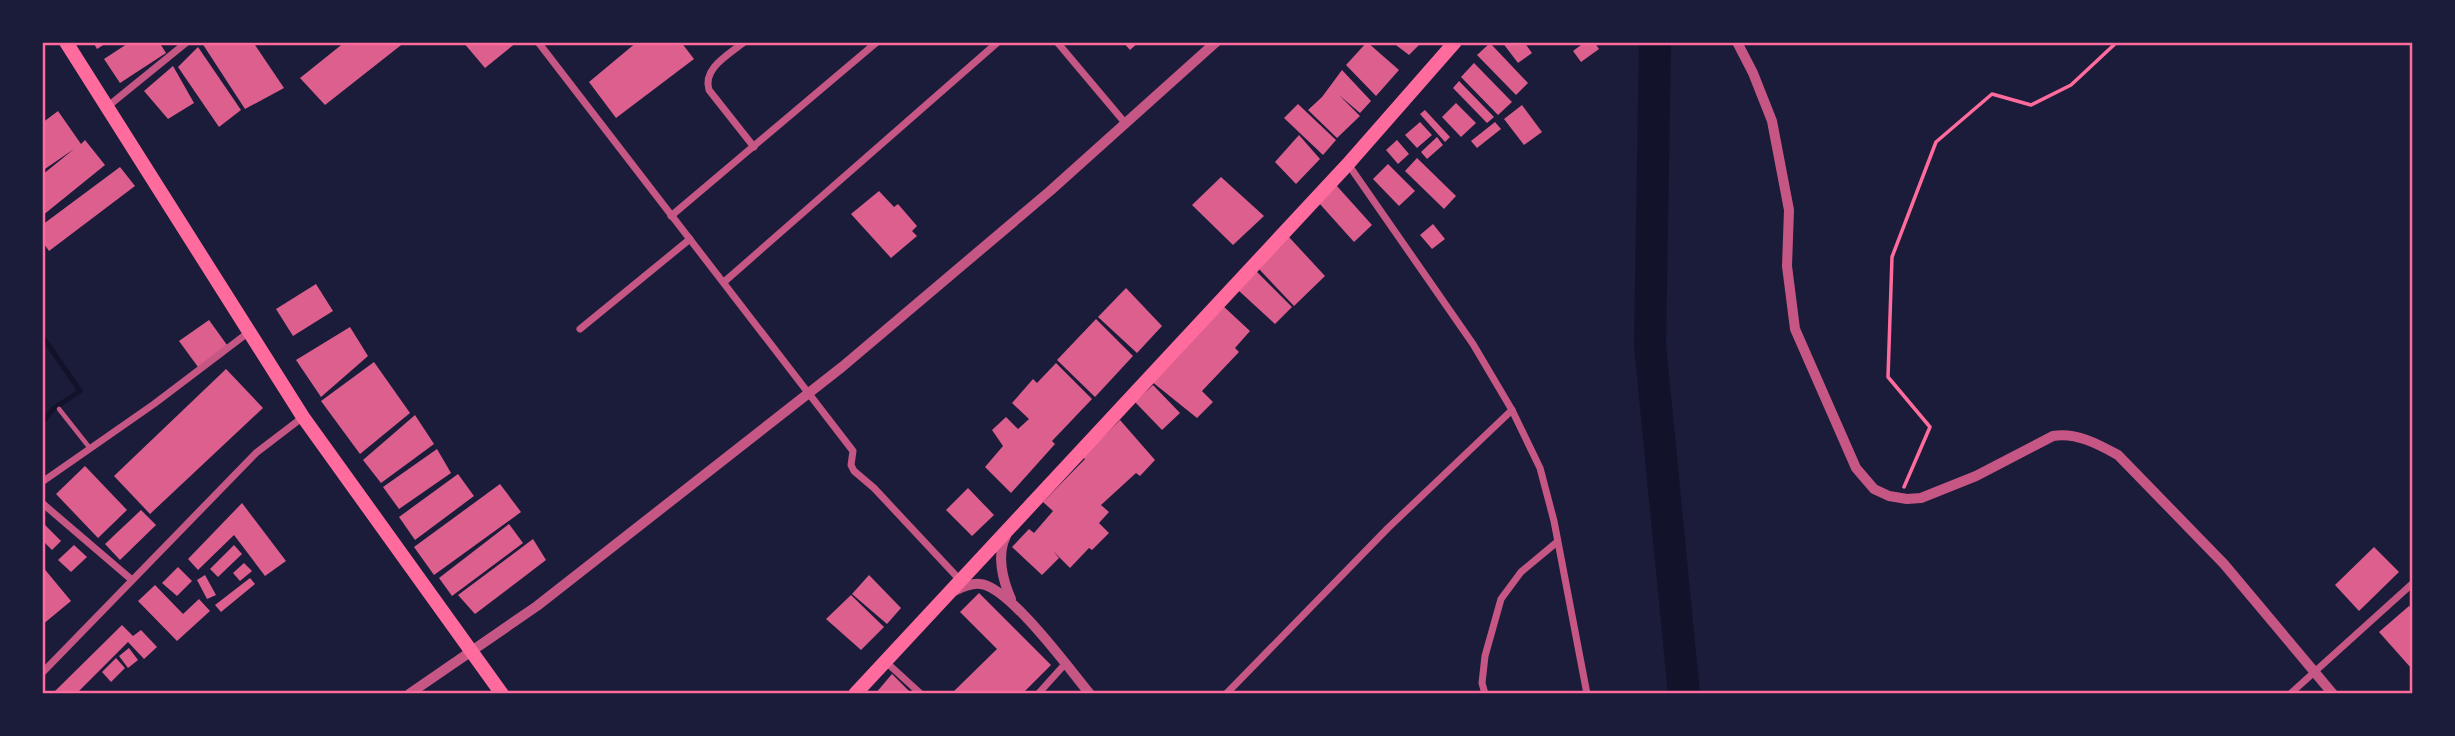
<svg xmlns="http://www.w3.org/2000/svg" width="2455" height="736" viewBox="0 0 2455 736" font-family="'Nunito Sans',sans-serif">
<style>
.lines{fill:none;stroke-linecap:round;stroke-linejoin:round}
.stream{stroke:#12122b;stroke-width:5}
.river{stroke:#12122b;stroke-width:32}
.building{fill:#dd5f8e}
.path{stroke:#ff6b9d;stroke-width:3.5}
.service{stroke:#c65784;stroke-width:4.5}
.minor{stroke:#c65784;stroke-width:7}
.tertiary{stroke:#c65784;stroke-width:10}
.trunk{stroke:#ff6b9d;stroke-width:14}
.neatline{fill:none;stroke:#ff6b9d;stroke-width:2.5}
</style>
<rect width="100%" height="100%" fill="#1b1b3a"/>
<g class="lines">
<path class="stream" d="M 42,336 L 80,391 L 53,409 L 42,423"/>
<path class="river" d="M 1655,42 L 1650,345 L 1684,694"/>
</g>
<g class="building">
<path d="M 93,42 L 108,42 L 97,49 Z"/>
<path d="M 130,42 L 159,42 L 166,53 L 120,83 L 104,59 Z"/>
<path d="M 203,42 L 253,42 L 284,88 L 245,109 L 202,43 Z"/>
<path d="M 345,42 L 405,42 L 325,105 L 300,78 Z"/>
<path d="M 463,42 L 517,42 L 485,68 Z"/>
<path d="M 637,42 L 681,42 L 694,59 L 616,118 L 589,82 Z"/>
<path d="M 1123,42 L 1139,42 L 1130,50 Z"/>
<path d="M 1367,42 L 1399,70 L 1376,96 L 1346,65 Z"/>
<path d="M 1392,42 L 1418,42 L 1420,44 L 1409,55 Z"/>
<path d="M 1502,42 L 1524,42 L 1532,53 L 1518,63 Z"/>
<path d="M 1585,42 L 1594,42 L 1599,49 L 1581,62 L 1573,51 Z"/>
<path d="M 1490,43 L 1528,83 L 1516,95 L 1477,55 Z"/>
<path d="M 198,47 L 241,110 L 219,127 L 178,67 Z"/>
<path d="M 1474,63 L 1512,102 L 1498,115 L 1461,77 Z"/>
<path d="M 173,66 L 194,103 L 168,119 L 144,91 Z"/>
<path d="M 1342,70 L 1371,101 L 1360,113 L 1339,95 L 1360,116 L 1337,138 L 1308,110 L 1322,97 Z"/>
<path d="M 1459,81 L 1494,117 L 1487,123 L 1453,88 Z"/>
<path d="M 1456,103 L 1476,123 L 1461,137 L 1442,117 Z"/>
<path d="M 1298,104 L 1336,140 L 1323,155 L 1284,118 Z"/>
<path d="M 1522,105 L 1542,132 L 1524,145 L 1504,119 Z"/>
<path d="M 1425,110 L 1450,137 L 1445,142 L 1420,114 Z"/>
<path d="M 58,111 L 81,144 L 85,140 L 105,165 L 42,216 L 42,175 L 74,149 L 42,171 L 42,123 Z"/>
<path d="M 1420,122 L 1432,135 L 1417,148 L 1405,135 Z"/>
<path d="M 1495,122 L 1501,129 L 1477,148 L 1471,141 Z"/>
<path d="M 1299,135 L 1320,159 L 1296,184 L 1275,162 Z"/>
<path d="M 1437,137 L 1443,145 L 1427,159 L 1421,152 Z"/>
<path d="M 1397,140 L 1409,154 L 1398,164 L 1386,150 Z"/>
<path d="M 1417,158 L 1456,196 L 1444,209 L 1405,171 Z"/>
<path d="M 1388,164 L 1415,191 L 1399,206 L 1373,179 Z"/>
<path d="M 120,167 L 135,186 L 49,251 L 42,241 L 42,225 Z"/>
<path d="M 1221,177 L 1264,216 L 1233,245 L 1192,205 Z"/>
<path d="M 1336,185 L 1372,225 L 1354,242 L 1319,203 Z"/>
<path d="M 879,191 L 894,207 L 898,204 L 917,226 L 912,231 L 917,236 L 891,258 L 851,214 Z"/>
<path d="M 1433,224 L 1445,239 L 1432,249 L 1420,235 Z"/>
<path d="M 1288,236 L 1325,276 L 1294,306 L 1258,268 Z"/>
<path d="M 1256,271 L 1292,307 L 1275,324 L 1238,290 Z"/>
<path d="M 316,284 L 333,311 L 293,336 L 276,309 Z"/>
<path d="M 1126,288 L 1162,326 L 1137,353 L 1098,317 Z"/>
<path d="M 1222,305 L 1250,331 L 1235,348 L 1239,352 L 1202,391 L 1213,402 L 1197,418 L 1151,381 Z"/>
<path d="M 1096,319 L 1133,356 L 1095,397 L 1057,360 Z"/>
<path d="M 209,320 L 227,345 L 198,367 L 179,341 Z"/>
<path d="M 350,327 L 368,356 L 321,397 L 296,360 Z"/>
<path d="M 374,362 L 410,413 L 360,454 L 321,401 Z"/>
<path d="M 1056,363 L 1092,399 L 1052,441 L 1055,444 L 1011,493 L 985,467 L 1003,446 L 992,430 L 1006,417 L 1018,429 L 1029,419 L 1012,403 L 1033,379 L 1037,383 Z"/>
<path d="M 226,369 L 263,408 L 150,514 L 114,476 Z"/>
<path d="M 1153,385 L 1180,413 L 1162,430 L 1135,402 Z"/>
<path d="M 415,415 L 434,444 L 381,483 L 363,460 Z"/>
<path d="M 1120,420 L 1155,460 L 1140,476 L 1136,473 L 1101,505 L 1109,512 L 1099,523 L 1109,533 L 1092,550 L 1089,548 L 1070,568 L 1053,551 L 1059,558 L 1042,575 L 1012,547 L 1029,529 L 1034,533 L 1053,511 L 1043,502 L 1085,459 L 1083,457 Z"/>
<path d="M 437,449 L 451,473 L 399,509 L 383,487 Z"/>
<path d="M 85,466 L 127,510 L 98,538 L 56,494 Z"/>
<path d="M 458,474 L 474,496 L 415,540 L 399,517 Z"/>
<path d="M 500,484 L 521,512 L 434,575 L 414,547 Z"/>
<path d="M 968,488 L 994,515 L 972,536 L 946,510 Z"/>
<path d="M 242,503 L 286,561 L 265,576 L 234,535 L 198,570 L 188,559 Z"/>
<path d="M 141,510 L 156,525 L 120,560 L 105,544 Z"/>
<path d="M 42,522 L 61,541 L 52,550 L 42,540 Z"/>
<path d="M 509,524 L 523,543 L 452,596 L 439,578 Z"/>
<path d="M 533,539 L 546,560 L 475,614 L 458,595 Z"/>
<path d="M 74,545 L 87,557 L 71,572 L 58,560 Z"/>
<path d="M 234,545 L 242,554 L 218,577 L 210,569 Z"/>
<path d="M 2374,547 L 2399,572 L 2359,611 L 2335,585 Z"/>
<path d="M 244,563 L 252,571 L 240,581 L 233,573 Z"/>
<path d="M 42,566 L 71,601 L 42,625 Z"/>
<path d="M 178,567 L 192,581 L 177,596 L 162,583 Z"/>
<path d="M 205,575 L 216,595 L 207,599 L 197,580 Z"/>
<path d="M 869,575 L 901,608 L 887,624 L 852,594 Z"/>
<path d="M 250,578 L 255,584 L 221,612 L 215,605 Z"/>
<path d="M 155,585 L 183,614 L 199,599 L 210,611 L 177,641 L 138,601 Z"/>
<path d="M 979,593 L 1051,665 L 1022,694 L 951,694 L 997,649 L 960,612 Z"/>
<path d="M 851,595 L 884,627 L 861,650 L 826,619 Z"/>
<path d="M 2409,606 L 2413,610 L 2413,666 L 2411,668 L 2379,632 Z"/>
<path d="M 122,625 L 133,636 L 141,630 L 157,647 L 144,659 L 128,642 L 76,694 L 52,694 Z"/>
<path d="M 129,648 L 138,660 L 128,668 L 119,656 Z"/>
<path d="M 116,658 L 125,668 L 111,682 L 102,672 Z"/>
<path d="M 892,674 L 912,694 L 875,694 Z"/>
</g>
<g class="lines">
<path class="path" d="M 1904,487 L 1930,427 L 1888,377 L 1892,257 L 1936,142 L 1992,94 L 2031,105 L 2071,85 L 2117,42"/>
<path class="service" d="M 59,409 L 89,447"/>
<g class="minor">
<path d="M 538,42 L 853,451 L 851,465 L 854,471 L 874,488 L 960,580"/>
<path d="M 744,42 C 730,54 702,68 709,90 L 754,147"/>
<path d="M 1057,42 L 1126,124"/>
<path d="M 107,107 L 187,42"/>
<path d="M 1348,164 L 1473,344 L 1512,410 L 1540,468 L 1554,521 L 1587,694"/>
<path d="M 671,216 L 877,42"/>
<path d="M 724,282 L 998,42"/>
<path d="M 580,329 L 690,239"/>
<path d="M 42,482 L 154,404 L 249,332"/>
<path d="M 42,503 L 132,580"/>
<path d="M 886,662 L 921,694"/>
<path d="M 42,673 L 256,453 L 303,417"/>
<path d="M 1038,694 L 1065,664"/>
<path d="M 1226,694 L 1388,528 L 1512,410"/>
<path d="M 1485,694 L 1482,683 L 1485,656 L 1501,599 L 1521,572 L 1557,542"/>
<path d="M 2290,694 L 2413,583"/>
</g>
<g class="tertiary">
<path d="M 1737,42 L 1753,73 L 1772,121 L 1789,210 L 1787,266 L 1795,329 L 1856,468 L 1874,489 L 1889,496 L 1907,499 L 1921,498 L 1976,476 L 2053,436 C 2076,432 2098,444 2118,455 L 2224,564 L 2333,694"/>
<path d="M 1006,536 C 996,555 1003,581 1011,599"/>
<path d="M 954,591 C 962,587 971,583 980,584 C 1009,586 1070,670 1090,694"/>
<path d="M 409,694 L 537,606 L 842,367 L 1050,191 L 1216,42"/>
</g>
<g class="trunk">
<path d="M 66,42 L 303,417 L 502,694"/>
<path d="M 855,694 L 1348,164 L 1455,42"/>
</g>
</g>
<rect width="2455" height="736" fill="none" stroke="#1b1b3a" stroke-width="88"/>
<rect x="44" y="44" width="2367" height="648" class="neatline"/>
</svg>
